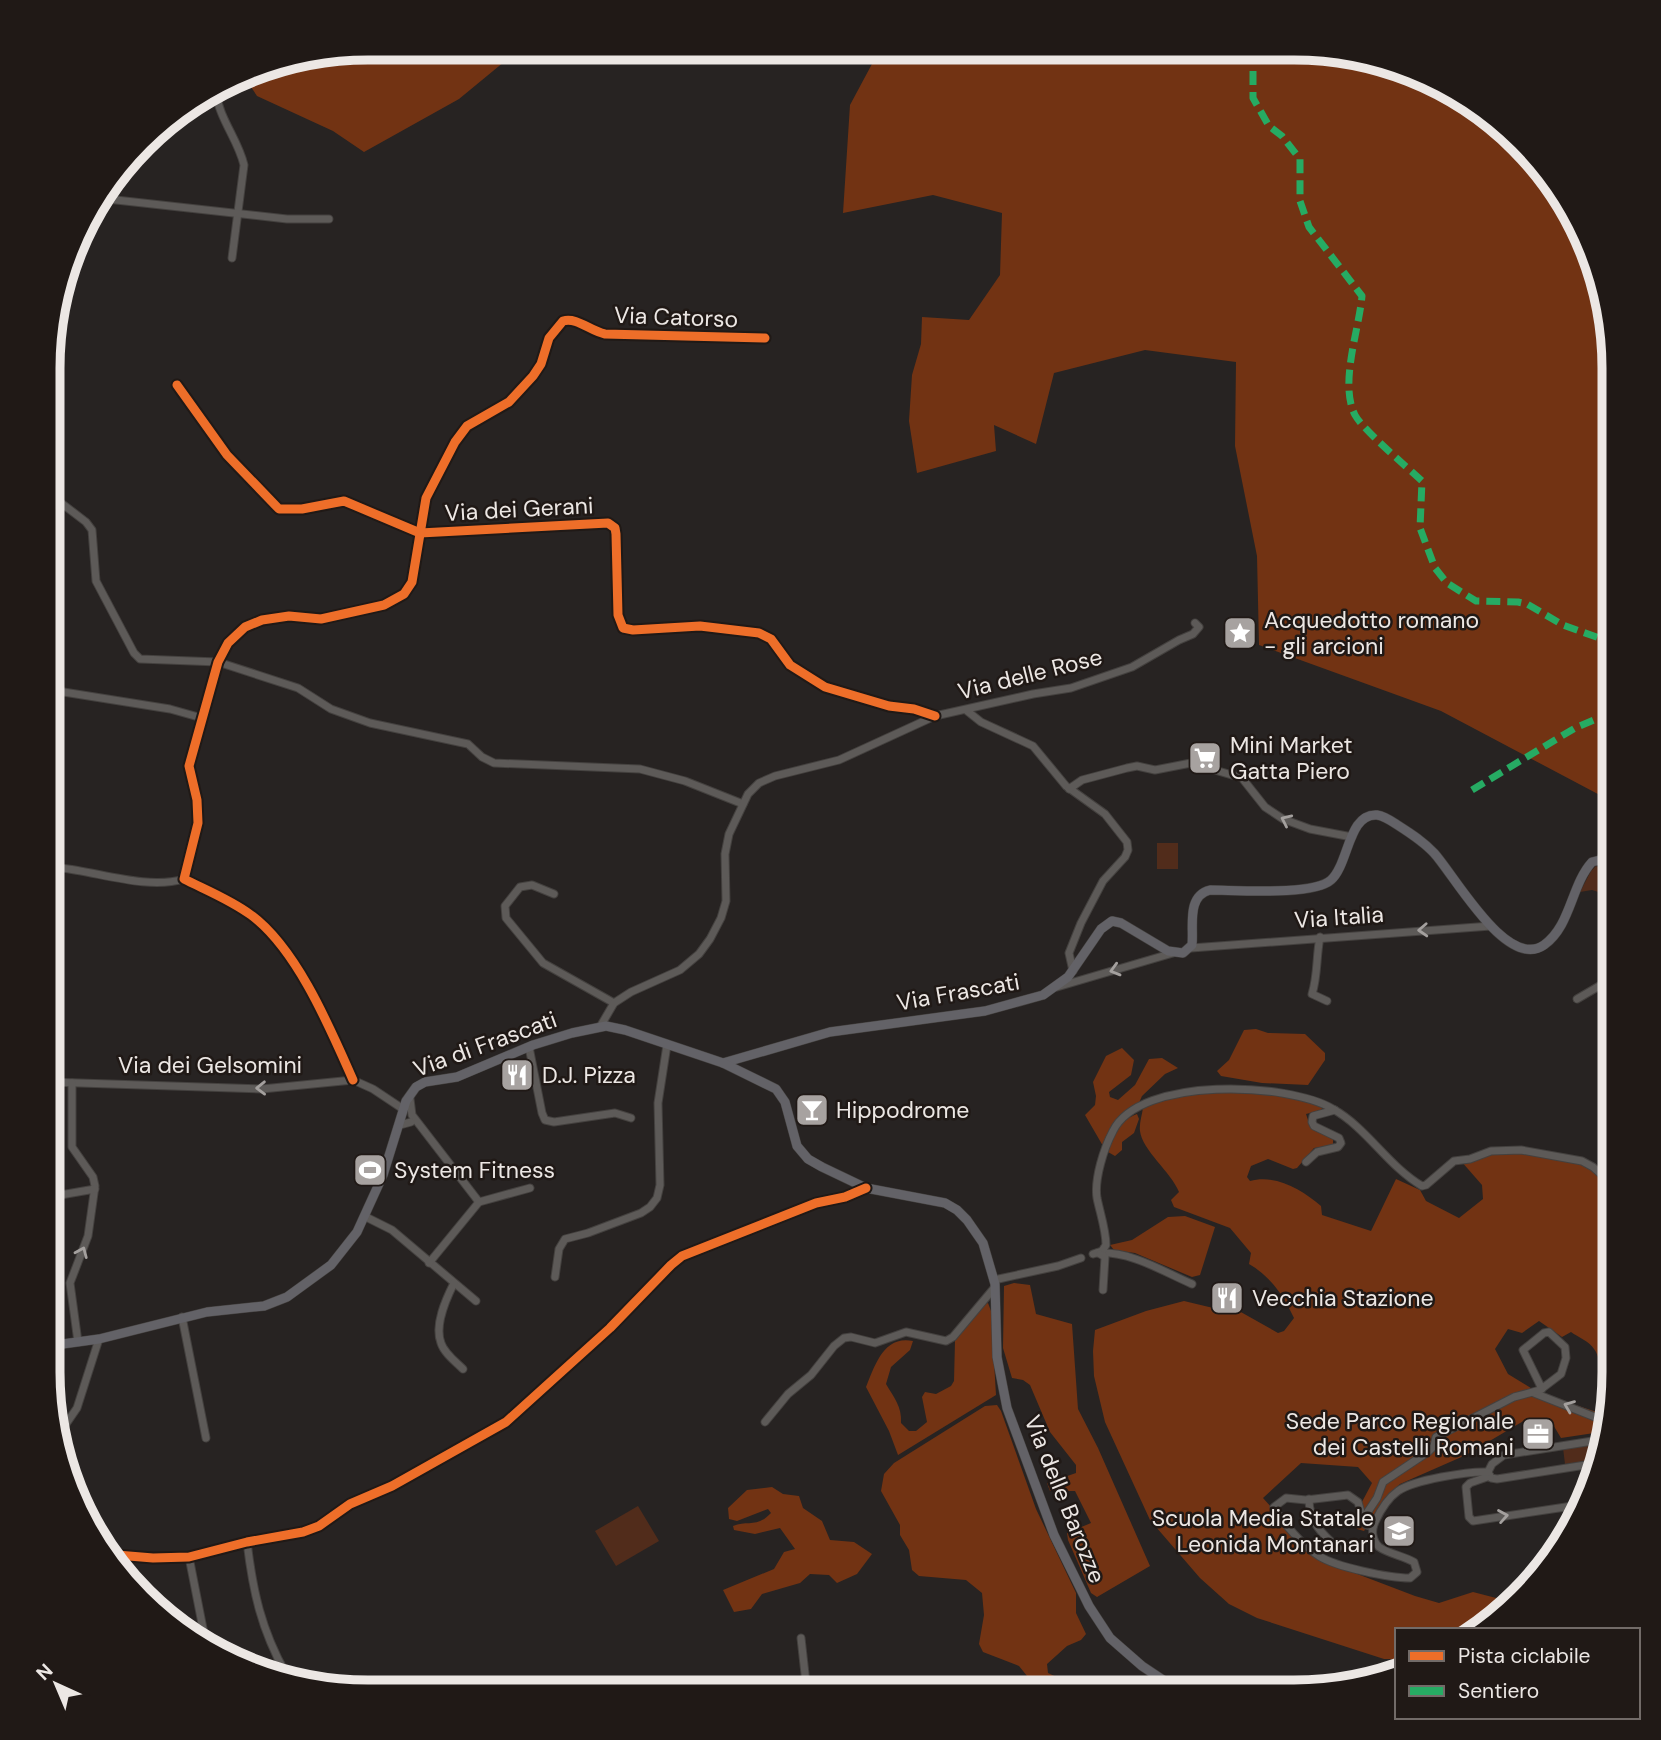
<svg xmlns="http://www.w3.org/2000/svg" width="1661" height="1740" viewBox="0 0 1661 1740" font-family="'DM Sans',sans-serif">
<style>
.green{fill:#512c1b}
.forest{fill:#723313}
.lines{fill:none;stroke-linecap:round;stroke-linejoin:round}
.minor-casing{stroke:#44413f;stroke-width:9}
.major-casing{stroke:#44413f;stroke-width:10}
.minor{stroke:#5d5a58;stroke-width:7}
.major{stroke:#636267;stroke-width:9}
.quiet{stroke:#26ab63;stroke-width:7;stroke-dasharray:14 7;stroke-linecap:butt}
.cycleway-casing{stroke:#201916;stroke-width:13}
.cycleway{stroke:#ee6e29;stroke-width:9}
.oneway{stroke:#a4a09e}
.labels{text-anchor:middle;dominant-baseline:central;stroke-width:5;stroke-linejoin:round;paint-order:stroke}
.street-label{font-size:23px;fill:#ece7e4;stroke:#201916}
.poi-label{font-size:23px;fill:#ece7e4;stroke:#201916;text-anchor:start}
.rim{fill:none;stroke:#ece7e4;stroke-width:9}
</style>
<rect width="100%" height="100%" fill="#272322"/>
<g class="green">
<rect x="1157" y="843" width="21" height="26"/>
<path d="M 1596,866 L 1602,869 L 1604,886 L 1608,895 L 1592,890 L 1580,892 L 1591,871 Z"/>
<path d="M 1598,1443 L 1593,1460 L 1565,1464 L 1563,1448 Z"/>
<path d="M 638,1506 L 659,1541 L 616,1566 L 595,1531 Z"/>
</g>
<g class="forest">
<path d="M 368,47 L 521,48 L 459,99 L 364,152 L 333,131 L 257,96 L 244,76 L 264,64 Z"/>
<path d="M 880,49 L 1335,50 L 1454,90 L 1559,189 L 1597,264 L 1613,347 L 1613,802 L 1441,711 L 1259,645 L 1257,556 L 1235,446 L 1236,362 L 1145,350 L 1054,373 L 1036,444 L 994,425 L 996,451 L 917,473 L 909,421 L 912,375 L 921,344 L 922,317 L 969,320 L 1000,275 L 1002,213 L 933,195 L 843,213 L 850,105 Z"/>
<path d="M 1256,1029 L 1268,1033 L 1305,1034 L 1325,1053 L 1325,1060 L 1308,1085 L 1262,1083 L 1221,1076 L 1217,1071 L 1229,1060 L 1244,1030 Z"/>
<path d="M 1122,1048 L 1134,1060 L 1131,1075 L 1109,1092 L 1110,1097 L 1118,1100 L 1135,1085 L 1149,1059 L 1162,1058 L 1178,1068 L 1165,1074 L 1142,1096 L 1138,1105 L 1116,1123 L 1103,1146 L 1085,1115 L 1095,1105 L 1096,1096 L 1093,1082 L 1106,1056 Z"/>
<path d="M 1204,1092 C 1245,1092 1284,1092 1323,1107 L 1321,1110 L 1306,1114 L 1309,1123 L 1333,1139 L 1333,1145 L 1314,1148 L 1297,1168 L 1293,1169 L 1268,1159 L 1251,1166 L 1247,1177 L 1250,1181 C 1276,1174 1302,1190 1321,1206 L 1322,1215 L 1371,1231 L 1396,1179 L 1420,1190 L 1426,1201 L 1459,1218 L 1483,1199 L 1482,1185 L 1461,1161 L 1484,1154 L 1533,1152 L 1589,1166 L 1613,1188 L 1613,1205 L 1605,1222 L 1613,1229 L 1613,1393 L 1610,1403 C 1595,1390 1606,1365 1594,1349 C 1590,1342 1578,1337 1571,1332 L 1562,1337 L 1539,1321 L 1522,1333 L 1508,1329 L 1495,1349 L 1508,1374 L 1539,1393 L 1606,1415 L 1601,1432 L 1561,1438 L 1549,1418 L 1527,1419 L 1466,1455 L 1400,1484 L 1384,1499 L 1364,1531 L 1357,1529 L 1354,1517 L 1372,1483 L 1358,1467 L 1301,1463 L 1263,1498 L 1318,1559 L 1415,1596 L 1439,1603 L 1473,1592 L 1500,1599 L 1503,1605 L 1480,1630 L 1397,1630 L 1397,1659 L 1384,1659 L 1257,1618 L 1229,1604 L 1200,1578 L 1150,1520 L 1105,1422 L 1094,1376 L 1093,1351 L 1095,1330 L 1146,1311 L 1184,1301 L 1209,1307 L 1239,1311 L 1278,1333 L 1284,1331 L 1294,1318 C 1283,1295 1271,1277 1249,1264 L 1251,1253 L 1230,1228 L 1174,1207 L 1171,1200 L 1179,1192 C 1171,1172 1142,1150 1140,1131 C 1139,1124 1142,1115 1143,1108 L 1156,1101 Z"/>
<path d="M 1137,1114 L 1139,1119 L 1134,1133 L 1122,1142 L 1122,1150 L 1115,1156 L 1108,1152 C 1113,1136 1120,1120 1137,1114 Z"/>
<path d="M 1185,1216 L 1215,1227 L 1200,1275 L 1192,1277 L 1135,1253 L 1114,1250 L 1110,1245 L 1132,1240 L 1168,1217 Z"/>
<path d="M 1014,1283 L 1030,1285 L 1036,1314 L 1072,1324 L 1078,1409 L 1098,1448 L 1150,1566 L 1097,1597 L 1091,1593 L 1068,1540 L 1067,1533 L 1091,1523 L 1075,1491 L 1050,1491 L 1047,1483 L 1076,1473 L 1076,1465 L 1050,1432 L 1030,1385 L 1023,1380 L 1012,1378 L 1003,1348 L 1004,1286 Z"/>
<path d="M 988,1303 L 991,1311 L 996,1395 L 898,1455 L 889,1431 L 866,1387 C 875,1365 884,1335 913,1341 L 910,1350 L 891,1367 L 886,1384 C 894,1398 902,1406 901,1423 L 909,1431 L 916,1431 L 927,1422 L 922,1397 L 925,1392 L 936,1394 L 951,1386 L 954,1381 L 955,1341 L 985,1304 Z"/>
<path d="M 997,1405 L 1001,1411 L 1036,1509 L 1076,1593 L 1076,1613 L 1086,1634 L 1081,1640 L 1067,1646 L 1047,1664 L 1048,1673 L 1063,1680 L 1064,1692 L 1040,1692 L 1019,1666 L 983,1652 L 979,1644 L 984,1615 L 982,1593 L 966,1580 L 919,1576 L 912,1570 L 909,1550 L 900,1535 L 900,1525 L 881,1491 L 884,1474 L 894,1463 L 985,1406 Z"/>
<path d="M 772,1487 L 783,1494 L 799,1496 L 803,1508 L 822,1521 L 830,1540 L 854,1542 L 872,1554 L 857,1574 L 837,1583 L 829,1575 L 810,1574 L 800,1583 L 762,1594 L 751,1609 L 734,1612 L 723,1590 L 774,1569 L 784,1552 L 795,1549 L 780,1528 L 755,1534 L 734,1530 L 733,1526 C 748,1520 757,1528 771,1513 L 768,1509 L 737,1521 L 729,1519 L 728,1508 L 747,1490 Z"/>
</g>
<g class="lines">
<defs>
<g id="minor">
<path d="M 216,92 C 219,119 238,139 244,165 L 232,258"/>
<path d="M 98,198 L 287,219 L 329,219"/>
<path d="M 177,385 L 227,455 L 279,509 L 302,509 L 344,501 L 420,533 L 608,523 L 615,528 L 616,534 L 618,615 L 623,628 L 633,630 L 700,626 L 759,633 L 771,639 L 790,665 L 825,687 L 889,706 L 914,709 L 935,716"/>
<path d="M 52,496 L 86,522 L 92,530 L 96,581 L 134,653 L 140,659 L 218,662 L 298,688 L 331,709 L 370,723 L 468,744 L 482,757 L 494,763 L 640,769 L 685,781 L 743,804"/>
<path d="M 51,690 L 170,709 L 202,718"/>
<path d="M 966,710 L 981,722 L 1033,746 L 1066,786 L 1105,814 L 1127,842 L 1128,850 L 1125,857 L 1103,881 L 1081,923 L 1069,953 L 1073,971"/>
<path d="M 1069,789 L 1082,780 L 1127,768 L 1137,766 L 1155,770 L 1191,763 L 1242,778 L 1265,807 L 1283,819 L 1310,829 L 1352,837"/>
<path d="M 1600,860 L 1607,846 L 1613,843"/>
<path d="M 554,894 L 532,885 L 520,887 L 505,906 L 506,918 L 543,963 L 614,1003"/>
<path d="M 50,898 L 55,892 L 57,872 L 61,868 C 99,872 147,890 184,879"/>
<path d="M 1320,937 C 1316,957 1318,975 1312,994 L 1327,1001"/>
<path d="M 1191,948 L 1491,926"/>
<path d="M 1057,987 L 1173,953"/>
<path d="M 1577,999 L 1613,978"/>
<path d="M 600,1027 L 614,1003 L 631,992 L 680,970 L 699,954 L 710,939 L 721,918 L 726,901 L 725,854 L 729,834 L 748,794 L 759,783 L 775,776 L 839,760 L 935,716 L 1033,694 L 1071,688 L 1132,667 L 1179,640 L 1193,634 L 1199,627 L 1195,623"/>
<path d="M 529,1047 L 542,1113 L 545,1120 L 554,1122 L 615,1113 L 631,1118"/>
<path d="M 353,1080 C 330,1028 297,949 251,915 C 231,900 206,890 184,879 L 198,823 L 197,800 L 189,766 L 218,662 L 228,643 L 245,627 L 262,620 L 289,616 L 321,619 L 384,605 L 404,594 L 412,582 L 426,498 L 455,442 L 467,426 L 509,402 L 533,376 L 541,364 L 549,338 L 563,321 C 577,317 590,331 605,334 L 765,338"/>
<path d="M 49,1082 L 262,1089 L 353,1080 L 373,1089 L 403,1109"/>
<path d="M 72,1083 L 72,1147 L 93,1177 L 95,1186 L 88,1236 L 70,1283 L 78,1342"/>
<path d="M 410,1099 L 412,1115 L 479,1202"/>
<path d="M 400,1125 L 411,1122"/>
<path d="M 1306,1162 L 1317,1152 L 1338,1147 L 1341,1143 L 1339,1138 L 1314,1126 L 1312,1122 L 1313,1116 L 1335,1110"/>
<path d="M 49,1197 L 95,1189"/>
<path d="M 366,1217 L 392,1230 L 476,1301"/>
<path d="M 1097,1253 C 1131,1251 1162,1271 1192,1284"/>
<path d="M 1093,1254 L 1102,1251 L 1106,1245 C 1106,1230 1100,1213 1097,1198 C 1094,1179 1104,1148 1113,1131 C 1140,1076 1288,1082 1333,1109 C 1367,1128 1388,1166 1422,1186 L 1426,1185 L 1454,1161 L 1470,1159 L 1491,1151 L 1521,1150 L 1582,1161 L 1593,1167 L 1613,1185"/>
<path d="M 1100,1254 L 1105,1257 L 1103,1290"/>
<path d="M 429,1263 L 479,1202 L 530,1188"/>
<path d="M 555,1277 L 559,1249 L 565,1239 L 588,1233 L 641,1213 L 650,1207 L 657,1198 L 660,1185 L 658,1103 L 667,1045"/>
<path d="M 994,1280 L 1058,1266 L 1081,1258"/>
<path d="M 454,1283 C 446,1299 434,1325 441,1343 C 444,1353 456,1362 463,1369"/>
<path d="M 182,1317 L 206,1438"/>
<path d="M 1534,1393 L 1605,1421"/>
<path d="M 765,1422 L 788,1394 L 811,1375 L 834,1346 L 844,1338 L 851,1337 L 875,1343 L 906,1332 L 946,1341 L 953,1337 L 995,1287"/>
<path d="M 57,1437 L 77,1408 L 99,1339"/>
<path d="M 1488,1472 L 1492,1464 L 1504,1455 L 1599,1440"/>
<path d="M 1488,1472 L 1491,1478 L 1497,1479 L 1592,1464"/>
<path d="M 1490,1476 L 1470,1483 L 1466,1487 L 1469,1517 L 1473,1521 L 1579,1505"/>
<path d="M 1309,1499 C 1309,1522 1322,1534 1338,1548"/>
<path d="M 1363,1519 L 1358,1502 L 1348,1495 L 1306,1500 L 1286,1498 L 1274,1507 C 1281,1521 1305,1548 1319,1556 C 1336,1567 1389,1578 1410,1578 L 1417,1572 L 1414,1562 C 1404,1556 1389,1554 1379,1547 C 1372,1540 1371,1530 1375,1522 C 1380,1511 1388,1498 1398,1491 C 1413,1480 1469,1471 1488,1472"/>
<path d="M 1373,1527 L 1366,1525 L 1363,1519 L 1377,1498 L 1383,1482 L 1428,1452 L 1434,1446 L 1436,1437 L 1514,1397 L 1540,1390 L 1561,1374 L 1566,1358 L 1565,1347 L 1549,1332 L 1544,1333 L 1523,1350 L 1542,1389"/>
<path d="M 247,1542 C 253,1592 261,1629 286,1674"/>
<path d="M 105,1554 L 153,1558 L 189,1557 L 247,1542 L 303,1532 L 319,1526 L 350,1504 L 392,1486 L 506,1422 L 610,1328 L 671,1265 L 682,1256 L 816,1203 L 845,1197 L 866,1188"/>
<path d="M 189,1557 L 207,1649"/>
<path d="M 801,1638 L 807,1692"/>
</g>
<g id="major">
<path d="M 723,1063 L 830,1032 L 985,1011 L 1043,995 L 1068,977 L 1101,929 L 1112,921 L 1121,923 L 1168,951 L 1183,953 L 1192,945 C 1194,927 1186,896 1210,890 C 1236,890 1313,896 1331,880 C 1349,864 1348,813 1377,815 C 1384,816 1390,820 1396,824 C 1410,833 1423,841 1434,853 C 1455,876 1507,971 1544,945 C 1571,926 1571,885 1592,862 L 1600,860 L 1606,866 L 1613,894"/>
<path d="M 48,1346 L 99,1339 L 207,1312 L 264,1306 L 287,1297 L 331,1265 L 357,1232 L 383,1175 L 406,1101 L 416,1087 L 425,1082 L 457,1077 L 533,1045 L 572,1033 L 606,1026 L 625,1030 L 723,1063 L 776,1089 L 785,1102 L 797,1146 L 808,1159 L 822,1167 L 866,1188 L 945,1203 L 957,1210 L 967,1220 L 983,1243 L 995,1284 L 997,1357 L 1007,1408 L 1054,1535 L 1089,1606 L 1110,1638 L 1142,1666 L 1181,1692"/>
</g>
</defs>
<use href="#minor" class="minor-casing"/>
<use href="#major" class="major-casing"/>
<use href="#minor" class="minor"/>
<use href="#major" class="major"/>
<g class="quiet">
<path d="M 1253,50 L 1253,98 L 1269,126 L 1282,136 L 1300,159 L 1300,201 L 1309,227 L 1362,296 C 1359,330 1339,384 1355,415 C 1363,430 1407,467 1422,481 L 1420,528 L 1435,568 L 1447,583 L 1476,601 L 1518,602 L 1527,604 L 1563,625 L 1613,643"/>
<path d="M 1472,790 L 1575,728 L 1613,712"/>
</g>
<defs>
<g id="cycleway">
<path d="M 177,385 L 227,455 L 279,509 L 302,509 L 344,501 L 420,533 L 608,523 L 615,528 L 616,534 L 618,615 L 623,628 L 633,630 L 700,626 L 759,633 L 771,639 L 790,665 L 825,687 L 889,706 L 914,709 L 935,716"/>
<path d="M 353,1080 C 330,1028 297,949 251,915 C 231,900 206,890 184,879 L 198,823 L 197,800 L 189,766 L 218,662 L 228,643 L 245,627 L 262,620 L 289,616 L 321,619 L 384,605 L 404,594 L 412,582 L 426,498 L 455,442 L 467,426 L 509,402 L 533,376 L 541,364 L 549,338 L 563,321 C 577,317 590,331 605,334 L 765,338"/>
<path d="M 105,1554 L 153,1558 L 189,1557 L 247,1542 L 303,1532 L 319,1526 L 350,1504 L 392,1486 L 506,1422 L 610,1328 L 671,1265 L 682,1256 L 816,1203 L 845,1197 L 866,1188"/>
</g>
</defs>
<use href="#cycleway" class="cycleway-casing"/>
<use href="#cycleway" class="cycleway"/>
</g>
<defs><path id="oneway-chevron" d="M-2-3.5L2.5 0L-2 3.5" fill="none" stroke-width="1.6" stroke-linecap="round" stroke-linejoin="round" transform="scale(1.75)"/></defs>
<g class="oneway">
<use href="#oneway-chevron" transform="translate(1286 820) rotate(-155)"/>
<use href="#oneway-chevron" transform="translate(1423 930) rotate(177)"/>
<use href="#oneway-chevron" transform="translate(1115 970) rotate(164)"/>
<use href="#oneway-chevron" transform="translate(261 1088) rotate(179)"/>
<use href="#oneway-chevron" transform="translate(82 1252) rotate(-67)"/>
<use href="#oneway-chevron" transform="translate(1569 1406) rotate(-158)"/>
<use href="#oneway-chevron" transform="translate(1503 1516) rotate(-10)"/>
</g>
<defs>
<symbol id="sight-square" viewBox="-11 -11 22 22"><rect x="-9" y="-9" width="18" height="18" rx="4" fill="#a7a2a0" stroke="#201916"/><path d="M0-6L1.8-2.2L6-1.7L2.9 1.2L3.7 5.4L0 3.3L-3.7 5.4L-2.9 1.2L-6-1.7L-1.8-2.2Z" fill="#fff"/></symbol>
<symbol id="supermarket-square" viewBox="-11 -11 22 22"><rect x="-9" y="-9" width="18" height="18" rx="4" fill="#a7a2a0" stroke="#201916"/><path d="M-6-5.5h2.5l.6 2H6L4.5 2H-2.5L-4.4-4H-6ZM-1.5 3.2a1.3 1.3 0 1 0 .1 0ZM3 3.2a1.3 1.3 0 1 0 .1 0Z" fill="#fff"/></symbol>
<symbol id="restaurant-square" viewBox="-11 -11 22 22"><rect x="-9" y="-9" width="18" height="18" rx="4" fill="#a7a2a0" stroke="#201916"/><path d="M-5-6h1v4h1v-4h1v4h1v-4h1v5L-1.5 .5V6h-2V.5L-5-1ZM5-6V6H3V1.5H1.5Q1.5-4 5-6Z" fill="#fff"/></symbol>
<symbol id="bar-square" viewBox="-11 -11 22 22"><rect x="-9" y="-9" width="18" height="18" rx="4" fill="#a7a2a0" stroke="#201916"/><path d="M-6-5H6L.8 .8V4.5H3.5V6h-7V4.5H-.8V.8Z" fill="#fff"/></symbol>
<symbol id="stadium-square" viewBox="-11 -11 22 22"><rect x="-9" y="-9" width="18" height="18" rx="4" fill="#a7a2a0" stroke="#201916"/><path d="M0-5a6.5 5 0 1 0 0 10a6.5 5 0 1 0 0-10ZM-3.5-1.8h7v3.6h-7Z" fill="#fff"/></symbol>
<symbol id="office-square" viewBox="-11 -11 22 22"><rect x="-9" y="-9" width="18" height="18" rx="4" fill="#a7a2a0" stroke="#201916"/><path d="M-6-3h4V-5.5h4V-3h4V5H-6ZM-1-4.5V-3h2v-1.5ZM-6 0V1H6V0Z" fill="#fff"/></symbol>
<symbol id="school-square" viewBox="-11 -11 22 22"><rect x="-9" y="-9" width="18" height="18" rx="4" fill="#a7a2a0" stroke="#201916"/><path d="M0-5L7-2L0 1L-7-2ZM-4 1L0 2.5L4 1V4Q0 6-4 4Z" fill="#fff"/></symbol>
</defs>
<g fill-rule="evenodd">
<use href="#sight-square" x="1221" y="614" width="38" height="38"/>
<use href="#supermarket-square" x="1186" y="739" width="38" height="38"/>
<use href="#restaurant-square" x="498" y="1056" width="38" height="38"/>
<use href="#bar-square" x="793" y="1091" width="38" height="38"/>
<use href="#stadium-square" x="351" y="1151" width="38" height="38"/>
<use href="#restaurant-square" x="1208" y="1279" width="38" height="38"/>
<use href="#office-square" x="1519" y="1415" width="38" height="38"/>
<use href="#school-square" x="1380" y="1512" width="38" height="38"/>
</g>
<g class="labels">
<g class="street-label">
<text transform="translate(676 317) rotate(2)">Via Catorso</text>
<text transform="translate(519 509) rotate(-3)">Via dei Gerani</text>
<text transform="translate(1030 674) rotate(-14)">Via delle Rose</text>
<text transform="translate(1339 917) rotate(-4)">Via Italia</text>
<text transform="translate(958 992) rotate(-10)">Via Frascati</text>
<text transform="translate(485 1044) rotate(-20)">Via di Frascati</text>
<text x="210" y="1065">Via dei Gelsomini</text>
<text transform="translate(1065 1499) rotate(68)">Via delle Barozze</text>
</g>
<g class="poi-label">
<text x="1264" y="620">Acquedotto romano<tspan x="1264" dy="26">- gli arcioni</tspan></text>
<text x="1230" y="745">Mini Market<tspan x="1230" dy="26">Gatta Piero</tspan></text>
<text x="542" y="1075">D.J. Pizza</text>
<text x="836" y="1110">Hippodrome</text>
<text x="394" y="1170">System Fitness</text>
<text x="1252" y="1298">Vecchia Stazione</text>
<text x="1514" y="1421" text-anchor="end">Sede Parco Regionale<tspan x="1514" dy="26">dei Castelli Romani</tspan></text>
<text x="1374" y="1518" text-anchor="end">Scuola Media Statale<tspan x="1374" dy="26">Leonida Montanari</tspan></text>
</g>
</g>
<path d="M0 0H1661V1740H0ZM368 60H1294A308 308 0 0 1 1602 368V1372A308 308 0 0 1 1294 1680H368A308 308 0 0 1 60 1372V368A308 308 0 0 1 368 60Z" fill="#201916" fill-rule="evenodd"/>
<path class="rim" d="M368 60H1294A308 308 0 0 1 1602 368V1372A308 308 0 0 1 1294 1680H368A308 308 0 0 1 60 1372V368A308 308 0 0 1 368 60Z"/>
<rect x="1395" y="1628" width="245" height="91" fill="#201916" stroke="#726b68" stroke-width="2"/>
<rect x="1409" y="1651" width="35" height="10" fill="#ee6e29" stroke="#726b68" stroke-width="2"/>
<text x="1458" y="1663" font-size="21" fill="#ece7e4">Pista ciclabile</text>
<rect x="1409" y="1686" width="35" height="10" fill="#26ab63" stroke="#726b68" stroke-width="2"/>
<text x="1458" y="1698" font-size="21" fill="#ece7e4">Sentiero</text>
<g transform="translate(56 1684) rotate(316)" stroke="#201916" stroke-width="5" paint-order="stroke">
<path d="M0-5L12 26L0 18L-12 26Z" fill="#ece7e4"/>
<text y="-10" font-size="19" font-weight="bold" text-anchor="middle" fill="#ece7e4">N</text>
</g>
</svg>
